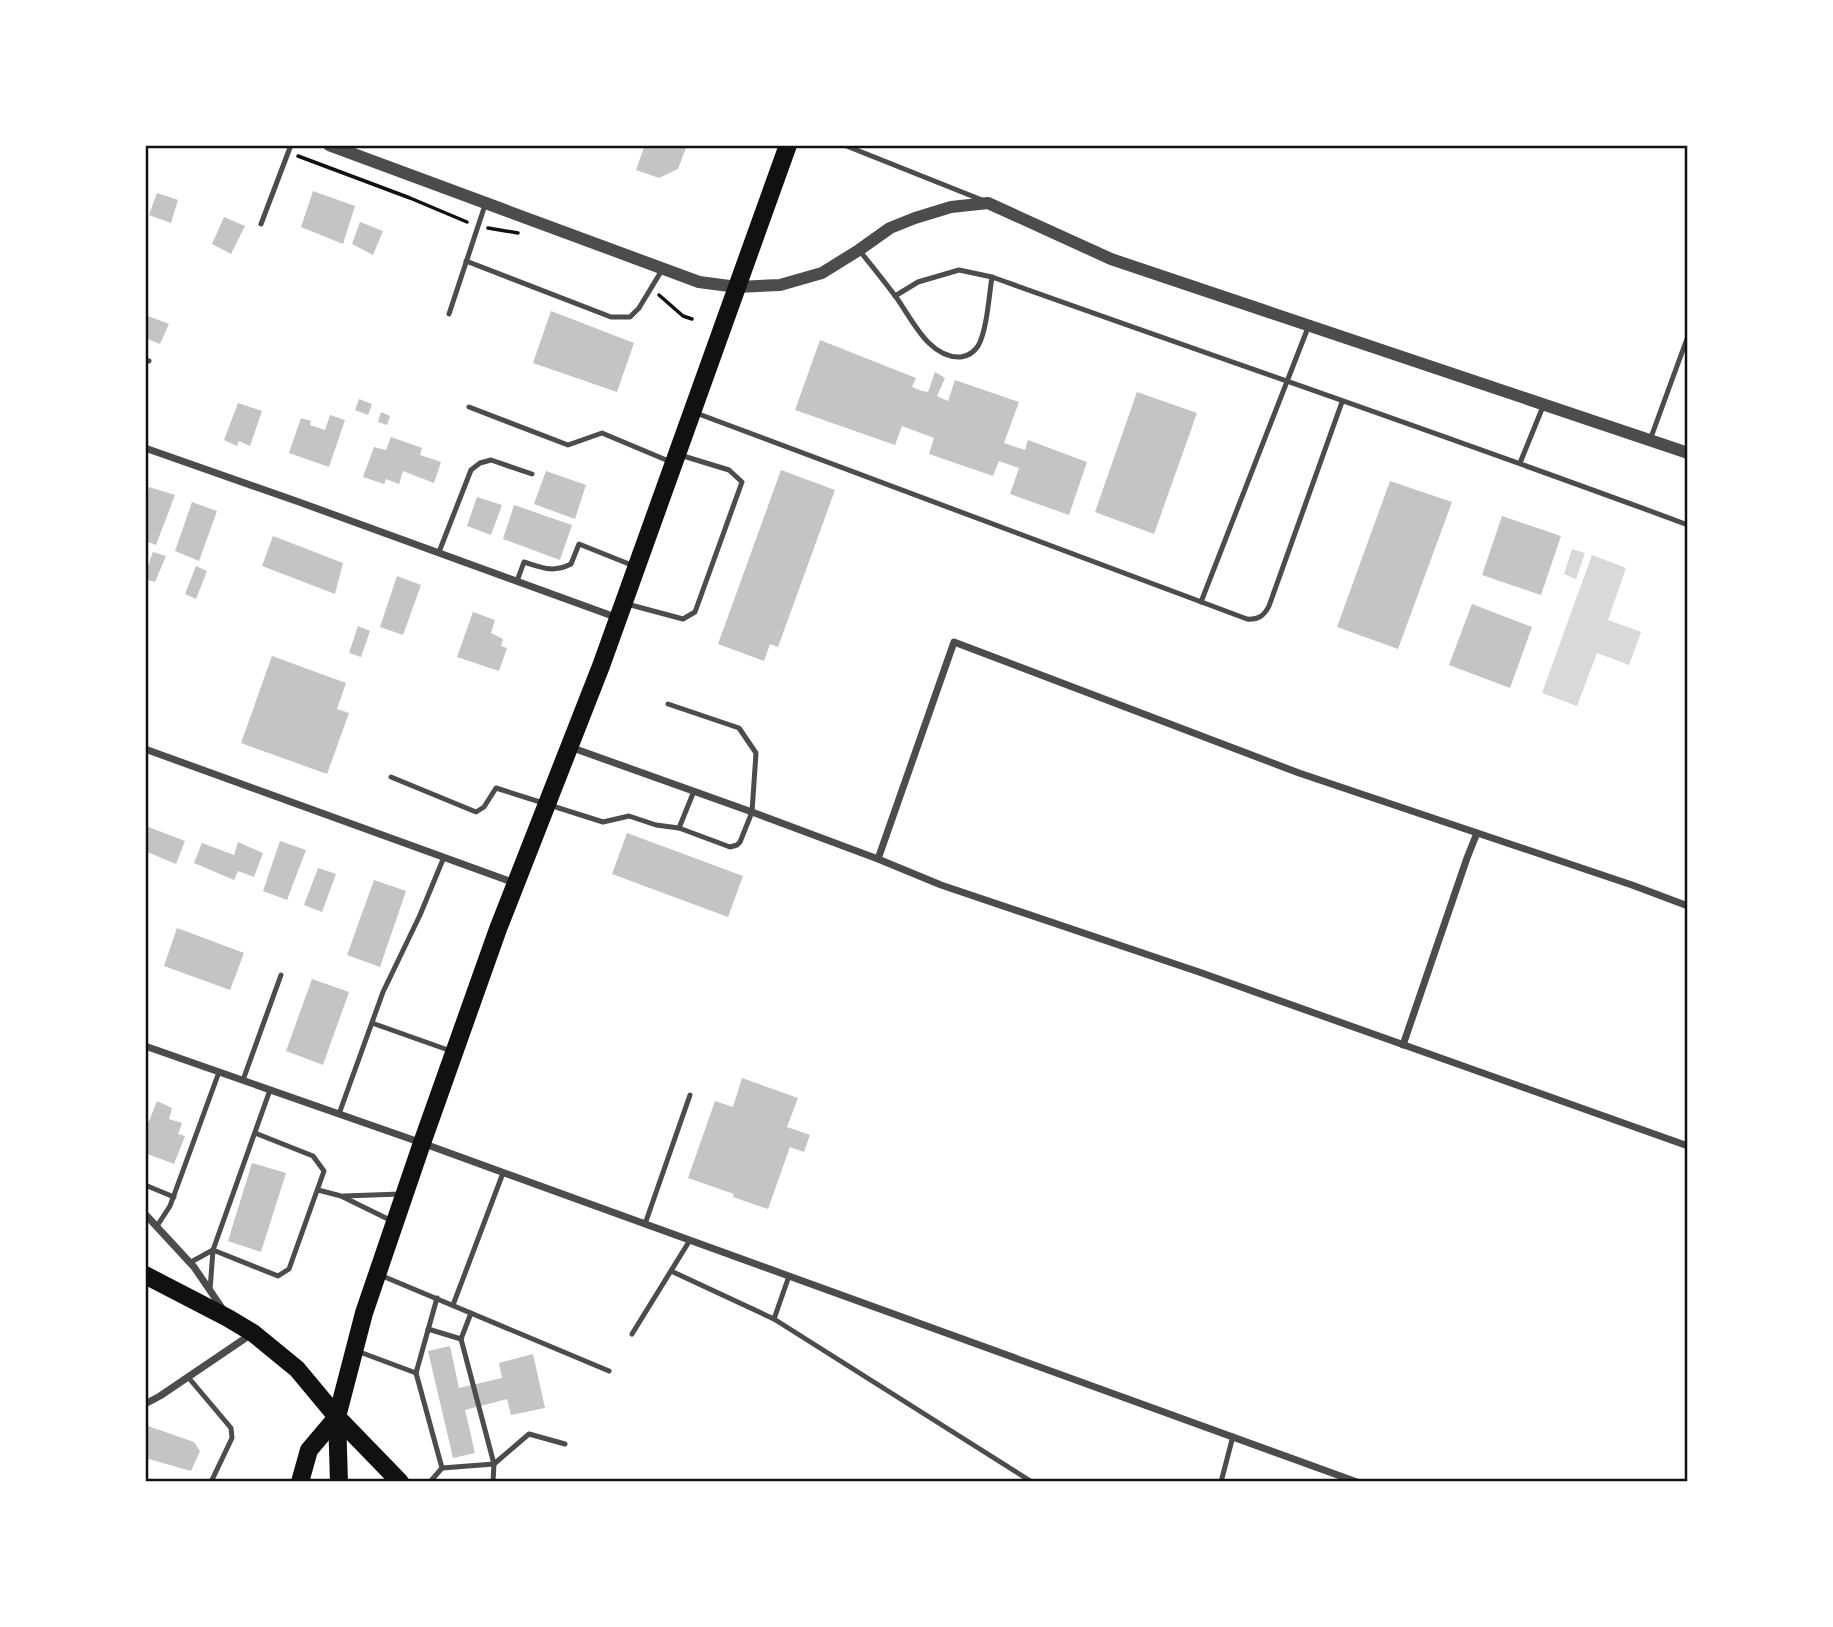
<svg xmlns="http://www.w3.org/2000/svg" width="1833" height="1627" viewBox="0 0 1833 1627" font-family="'Fira Sans',sans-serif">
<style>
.water{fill:#d9d9d9}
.building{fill:#c4c4c4}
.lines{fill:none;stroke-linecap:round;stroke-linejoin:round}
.path{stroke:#111;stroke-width:3.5}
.service{stroke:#4c4c4c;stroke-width:5}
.minor{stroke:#4c4c4c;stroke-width:7}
.tertiary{stroke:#4c4c4c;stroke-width:12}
.primary{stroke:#111;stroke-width:18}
.neatline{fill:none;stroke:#111;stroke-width:2.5}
</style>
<rect width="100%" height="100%" fill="#fff"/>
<g class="water">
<path d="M 1572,549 L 1585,553 L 1576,579 L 1564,574 Z"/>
<path d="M 1592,555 L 1626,568 L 1608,620 L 1641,632 L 1629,665 L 1597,653 L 1577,706 L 1542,693 Z"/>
</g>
<g class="building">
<path d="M 645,145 L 687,145 L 678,169 L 659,178 L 636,170 Z"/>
<path d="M 313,191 L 355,206 L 343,244 L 301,227 Z"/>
<path d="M 157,193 L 178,200 L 171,223 L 149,215 Z"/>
<path d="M 224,217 L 245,226 L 231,254 L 212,244 Z"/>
<path d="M 360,222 L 383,231 L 373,255 L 352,244 Z"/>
<path d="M 551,311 L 634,343 L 617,392 L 533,363 Z"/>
<path d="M 145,315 L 169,324 L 160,344 L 145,338 Z"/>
<path d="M 820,340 L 916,378 L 912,387 L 922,391 L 928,392 L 935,372 L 945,378 L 937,396 L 948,401 L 955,380 L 1019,402 L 1004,443 L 1025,450 L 1028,440 L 1087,462 L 1069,515 L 1010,494 L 1019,468 L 999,461 L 993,476 L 929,454 L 934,438 L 902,426 L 895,445 L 795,410 Z"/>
<path d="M 1137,392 L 1197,413 L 1154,534 L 1095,512 Z"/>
<path d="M 359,399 L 372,404 L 368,415 L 355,410 Z"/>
<path d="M 238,403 L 262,411 L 250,446 L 239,441 L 237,446 L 224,440 Z"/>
<path d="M 381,412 L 390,416 L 387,425 L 378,422 Z"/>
<path d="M 330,415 L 345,420 L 329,467 L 289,453 L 301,418 L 311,421 L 310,425 L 325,430 Z"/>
<path d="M 391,437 L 422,448 L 420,455 L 441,462 L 434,483 L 403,471 L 399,484 L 386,479 L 384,484 L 363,477 L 374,447 L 386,450 Z"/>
<path d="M 781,470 L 835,490 L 778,647 L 770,644 L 764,661 L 718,644 Z"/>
<path d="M 546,471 L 586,485 L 575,519 L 534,504 Z"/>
<path d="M 1390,481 L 1452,502 L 1398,649 L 1337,627 Z"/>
<path d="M 149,487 L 175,495 L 156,545 L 145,541 L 145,500 Z"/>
<path d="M 477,497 L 502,505 L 491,535 L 467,526 Z"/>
<path d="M 192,502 L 217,511 L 199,561 L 175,551 Z"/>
<path d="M 514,505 L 572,525 L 560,560 L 503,539 Z"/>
<path d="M 1502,516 L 1561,536 L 1541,595 L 1482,575 Z"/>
<path d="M 273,536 L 343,563 L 335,594 L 262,566 Z"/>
<path d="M 153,552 L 166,556 L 155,582 L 145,579 L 145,574 Z"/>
<path d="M 196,566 L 207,571 L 196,599 L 185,594 Z"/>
<path d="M 397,576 L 421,585 L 403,635 L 380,627 Z"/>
<path d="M 1472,604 L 1532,627 L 1510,688 L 1449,665 Z"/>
<path d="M 473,612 L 495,620 L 491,633 L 503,639 L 501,646 L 507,648 L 499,671 L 457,657 Z"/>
<path d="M 358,626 L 370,631 L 361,657 L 349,653 Z"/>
<path d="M 272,656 L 346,683 L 337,709 L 349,713 L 327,774 L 241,743 Z"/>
<path d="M 146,826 L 185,841 L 176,864 L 145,851 Z"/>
<path d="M 627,833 L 743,876 L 728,917 L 612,874 Z"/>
<path d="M 280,841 L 306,850 L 287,900 L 263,891 Z"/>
<path d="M 238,842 L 263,853 L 254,877 L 238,871 L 234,880 L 194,863 L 202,843 L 234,855 Z"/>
<path d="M 318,868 L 336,874 L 322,912 L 304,905 Z"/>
<path d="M 374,880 L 406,891 L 380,967 L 347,955 Z"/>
<path d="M 177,928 L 244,953 L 230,990 L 164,966 Z"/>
<path d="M 312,979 L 349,992 L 323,1065 L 286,1051 Z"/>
<path d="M 742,1078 L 798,1098 L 787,1127 L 810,1135 L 804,1152 L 790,1147 L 768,1209 L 733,1197 L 734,1194 L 688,1178 L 715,1101 L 733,1107 Z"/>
<path d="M 157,1101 L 172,1108 L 169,1119 L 182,1123 L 178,1134 L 185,1136 L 174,1164 L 145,1153 L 145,1131 Z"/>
<path d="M 252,1163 L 286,1173 L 261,1252 L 228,1241 Z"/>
<path d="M 450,1346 L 459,1388 L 502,1378 L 499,1363 L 533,1354 L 545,1408 L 511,1415 L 507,1399 L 465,1410 L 475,1453 L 453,1458 L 428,1351 Z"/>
<path d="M 148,1426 L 194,1442 L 200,1451 L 191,1471 L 145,1458 L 145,1434 Z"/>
</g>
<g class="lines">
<g class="path">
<path d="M 298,156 L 410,198 L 467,222"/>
<path d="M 488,228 L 518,233"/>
<path d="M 659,295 L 683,316 L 692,319"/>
</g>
<g class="service">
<path d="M 844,145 L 982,200"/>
<path d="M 261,224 L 291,145"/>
<path d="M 859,250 C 872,266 884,281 896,297 C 912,319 929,359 961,357 C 968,356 974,352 978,346 C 987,331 989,295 992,277 C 1224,360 1457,439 1688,525"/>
<path d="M 466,261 L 611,317 L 630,317 L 639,308 L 662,270"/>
<path d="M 895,296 L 918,282 L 959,270 L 992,277"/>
<path d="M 449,314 L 486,202"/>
<path d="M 145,360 L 149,361"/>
<path d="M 469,407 L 568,445 L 602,433 L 671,462"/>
<path d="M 696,413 L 1247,619 C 1258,620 1264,616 1269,606 L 1342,402"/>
<path d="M 1650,440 L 1688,336"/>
<path d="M 1520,463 L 1544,404"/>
<path d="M 439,552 L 471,470 L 480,463 L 491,460 L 532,474"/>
<path d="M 517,581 L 524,562 C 543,568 553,573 571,564 L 579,544 L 634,566"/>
<path d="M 1201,602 L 1309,325"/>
<path d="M 627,604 L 683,619 L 695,612 L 742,482 L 729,470 L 680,455"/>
<path d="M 391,777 L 476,812 L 484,807 L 496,788 L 603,822 L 629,816 L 656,825 L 679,828 L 730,847 L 737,845 L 740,842 L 752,812 L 756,753 L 739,728 L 668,704"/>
<path d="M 679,828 L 694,791"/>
<path d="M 372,1023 L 451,1051"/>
<path d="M 243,1080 L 281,975"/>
<path d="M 339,1114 L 383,992 L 420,915 L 444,857"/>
<path d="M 145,1185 L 174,1197"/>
<path d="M 318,1190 L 341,1196 L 392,1221"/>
<path d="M 344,1196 L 401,1194"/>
<path d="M 645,1224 L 690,1095"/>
<path d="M 157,1226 L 170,1206 L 219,1072"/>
<path d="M 191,1262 L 213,1250 L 270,1090"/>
<path d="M 671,1271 L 774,1319 L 1032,1482"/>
<path d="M 380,1275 L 609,1371"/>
<path d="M 210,1290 L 213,1250 L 278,1276 L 289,1269 L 324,1171 L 313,1156 L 255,1133"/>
<path d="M 437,1298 L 416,1373 L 442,1468"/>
<path d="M 453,1305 L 503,1173"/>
<path d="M 774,1319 L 789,1276"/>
<path d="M 428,1329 L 461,1339 L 471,1313"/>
<path d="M 632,1334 L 690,1240"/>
<path d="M 461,1339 L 494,1464 L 529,1434 L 565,1444"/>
<path d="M 357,1351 L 416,1373"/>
<path d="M 188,1377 L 231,1428 L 232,1438 L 211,1482"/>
<path d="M 430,1482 L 442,1468 L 494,1464 L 493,1482"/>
<path d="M 1221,1482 L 1233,1436"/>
</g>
<g class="minor">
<path d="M 145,448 L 299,502 L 618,618"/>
<path d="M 570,747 L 752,812 L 878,859 L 941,885 L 1199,972 L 1688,1146"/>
<path d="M 145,749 L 515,883"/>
<path d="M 878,859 L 954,642 L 1299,773 L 1632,885 L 1688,906"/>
<path d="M 1403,1045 L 1467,858 L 1477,833"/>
<path d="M 145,1046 L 422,1143 L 1357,1482"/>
<path d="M 145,1214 L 194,1267 L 224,1311"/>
<path d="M 145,1404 L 160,1396 L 253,1333"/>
</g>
<path class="tertiary" d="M 329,145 L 699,282 L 737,287 L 780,285 L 822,273 L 859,250 L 890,228 L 915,218 L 951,207 L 988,203 L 1111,259 L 1688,453"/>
<g class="primary">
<path d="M 145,1275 L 228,1318 L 253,1333 L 297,1369 L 337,1417 L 400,1482"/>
<path d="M 300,1482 L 309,1450 L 337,1417"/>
<path d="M 339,1482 L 337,1417 L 364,1313 L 422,1143 L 498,929 L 601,666 L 788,145"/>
</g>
</g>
<rect width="1833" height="1627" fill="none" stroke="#ffffff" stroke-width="294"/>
<rect x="147" y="147" width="1539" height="1333" class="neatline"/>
</svg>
